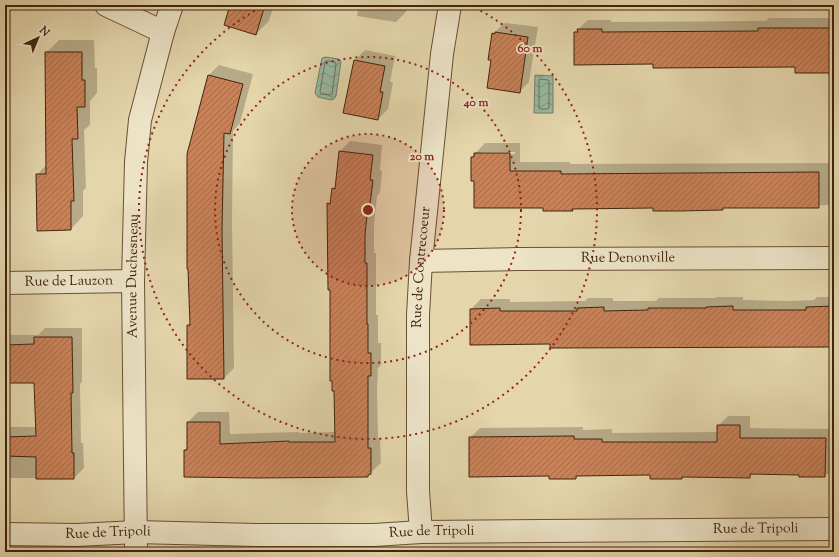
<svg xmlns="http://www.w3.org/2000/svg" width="839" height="557" viewBox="0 0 839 557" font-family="'Sorts Mill Goudy',serif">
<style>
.water{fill:url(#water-waves);stroke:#757d68}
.shadow{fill:#0003;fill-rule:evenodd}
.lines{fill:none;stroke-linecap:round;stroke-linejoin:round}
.shore{stroke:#6c6e58;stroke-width:1}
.building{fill:url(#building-hatch);stroke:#41240d}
.minor-casing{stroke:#6a5034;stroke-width:24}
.minor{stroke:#ede4c8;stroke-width:22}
.ring{fill:none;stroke:#8f2418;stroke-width:2;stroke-dasharray:2 4}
.labels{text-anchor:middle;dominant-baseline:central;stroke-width:3.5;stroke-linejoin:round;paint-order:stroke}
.street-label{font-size:14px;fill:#41240d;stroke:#ede4c8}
.centre{fill:#8f2418;stroke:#ede4c8;stroke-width:2}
.ring-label{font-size:12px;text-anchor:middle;font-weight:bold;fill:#8f2418;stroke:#ede4c8;stroke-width:3.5;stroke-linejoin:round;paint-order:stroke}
</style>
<defs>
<pattern id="water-waves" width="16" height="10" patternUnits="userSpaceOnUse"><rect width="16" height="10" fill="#97b9a4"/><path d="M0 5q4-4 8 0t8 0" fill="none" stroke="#7d9684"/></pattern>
<pattern id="building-hatch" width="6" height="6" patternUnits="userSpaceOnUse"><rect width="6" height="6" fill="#c7825a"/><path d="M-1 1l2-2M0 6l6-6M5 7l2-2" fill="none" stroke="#a36a49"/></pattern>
</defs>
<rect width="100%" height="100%" fill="#e4d5ab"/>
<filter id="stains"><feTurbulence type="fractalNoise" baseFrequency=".005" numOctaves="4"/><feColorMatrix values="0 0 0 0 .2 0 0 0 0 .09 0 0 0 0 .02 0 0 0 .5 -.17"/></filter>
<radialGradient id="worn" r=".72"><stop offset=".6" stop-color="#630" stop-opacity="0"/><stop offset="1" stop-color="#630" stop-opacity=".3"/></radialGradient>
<g class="water">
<path d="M 326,57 L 338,59 L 341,61 L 336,96 L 334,99 L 331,100 L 318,97 L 315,93 L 322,58 Z"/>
<path d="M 535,75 L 553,76 L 553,113 L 534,113 Z"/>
</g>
<g class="shadow">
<path d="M 229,5 L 274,5 L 269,21 L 256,34 Z"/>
<path d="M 359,5 L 407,5 L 406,12 L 396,22 L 357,16 Z"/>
<path d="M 5,18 L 9,18 L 9,49 L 5,54 Z"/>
<path d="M 769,18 L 834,18 L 834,72 L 796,66 L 654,63 L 575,32 L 588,20 L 611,20 L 611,22 L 766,21 Z"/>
<path d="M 506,23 L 538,27 L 529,82 L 519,92 L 492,60 L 493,34 L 503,24 Z"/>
<path d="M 59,40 L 94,40 L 95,68 L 97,68 L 97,93 L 90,101 L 90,125 L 84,130 L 86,188 L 83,191 L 83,216 L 71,229 L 37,175 L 47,164 L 46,53 Z"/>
<path d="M 365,50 L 395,56 L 390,82 L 393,82 L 388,109 L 378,119 L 355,60 Z"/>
<path d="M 219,65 L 253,74 L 240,123 L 233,131 L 232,220 L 234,368 L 224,378 L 188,325 L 191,322 L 209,75 Z"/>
<path d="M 350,141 L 382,145 L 380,170 L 382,171 L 380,193 L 377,196 L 374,224 L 374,253 L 376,253 L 376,315 L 378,315 L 378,343 L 381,343 L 381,365 L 378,368 L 377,388 L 378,438 L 380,438 L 381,463 L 367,476 L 185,450 L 188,447 L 188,422 L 198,412 L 229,412 L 230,434 L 299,432 L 299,433 L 335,432 L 328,204 L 332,201 L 333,189 L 336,185 L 340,151 Z"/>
<path d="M 485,143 L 520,143 L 520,162 L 570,162 L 570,164 L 834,163 L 834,205 L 725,207 L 723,209 L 654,207 L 575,208 L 572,210 L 544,207 L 475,180 L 472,157 ZM 481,152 L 515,152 L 515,154 L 481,154 Z"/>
<path d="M 5,191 L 8,191 L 8,211 L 5,214 Z"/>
<path d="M 717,297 L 743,297 L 743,300 L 791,301 L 814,300 L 817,297 L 834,297 L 834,345 L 551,347 L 551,343 L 471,344 L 471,309 L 481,299 L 510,299 L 510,302 L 585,301 L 588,298 L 613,298 L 613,301 L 656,301 L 659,298 L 715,298 Z"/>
<path d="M 45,328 L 82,328 L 82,382 L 80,384 L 81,443 L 83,443 L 84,468 L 74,478 L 5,478 L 5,427 L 36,427 L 35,382 L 5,382 L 5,335 L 38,335 Z"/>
<path d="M 728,416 L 750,416 L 750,428 L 834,429 L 834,474 L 827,474 L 825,476 L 800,474 L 754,473 L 750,477 L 683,476 L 682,478 L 652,474 L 579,475 L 576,478 L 550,475 L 470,438 L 480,428 L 583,427 L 583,430 L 612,429 L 612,433 L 718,432 L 718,426 Z"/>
</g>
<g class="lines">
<g class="shore">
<path d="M 328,61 L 335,62 L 336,64 L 332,94 L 330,95 L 321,94 L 320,92 L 325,62 Z"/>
<path d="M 540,79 L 548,80 L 549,81 L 549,107 L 548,109 L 540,109 L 539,107 L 539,81 Z"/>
</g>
</g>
<g class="building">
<path d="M 230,5 L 265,5 L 256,35 L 224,25 Z"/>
<path d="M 758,28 L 834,28 L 834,73 L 795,73 L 795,67 L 653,68 L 653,64 L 574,65 L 574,32 L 578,32 L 577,29 L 602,29 L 602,32 L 758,31 Z"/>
<path d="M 495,32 L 528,37 L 520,93 L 487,88 L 491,60 L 488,60 L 492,33 L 495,34 Z"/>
<path d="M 45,52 L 82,52 L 82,80 L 85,80 L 85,107 L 77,107 L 78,139 L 72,139 L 74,201 L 71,201 L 71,230 L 37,231 L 36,174 L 46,174 Z"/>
<path d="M 354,60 L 385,66 L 380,92 L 383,92 L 378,120 L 343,113 Z"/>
<path d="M 208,75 L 243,84 L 230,134 L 224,133 L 222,230 L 224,379 L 187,379 L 187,325 L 190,325 L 188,269 L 187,269 L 187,154 Z"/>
<path d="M 339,151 L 373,155 L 370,180 L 373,180 L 370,204 L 368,204 L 365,235 L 365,263 L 367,263 L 367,324 L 368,324 L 368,353 L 371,353 L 371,376 L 368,376 L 368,448 L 371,448 L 371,474 L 368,475 L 368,477 L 257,478 L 184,477 L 184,450 L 187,450 L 187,422 L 220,422 L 220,444 L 289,441 L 289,442 L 335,442 L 334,391 L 332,391 L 332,381 L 330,381 L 330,290 L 328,290 L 327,203 L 330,204 L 332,188 L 335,189 Z"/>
<path d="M 474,153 L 510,153 L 510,171 L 561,171 L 561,174 L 819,172 L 819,208 L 723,208 L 723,210 L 679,211 L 653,211 L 653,208 L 572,209 L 573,211 L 543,211 L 543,208 L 474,208 L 474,181 L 471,181 L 471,157 L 474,157 Z"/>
<path d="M 733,306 L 733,310 L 806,310 L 806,307 L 833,306 L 834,347 L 550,348 L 550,344 L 470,345 L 470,309 L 500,308 L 500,311 L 577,311 L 577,308 L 604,307 L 604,311 L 648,310 L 648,308 L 706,308 L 706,307 Z"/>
<path d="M 34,337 L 72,337 L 73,393 L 71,393 L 72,453 L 74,453 L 74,479 L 36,479 L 36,457 L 5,456 L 5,437 L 36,436 L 34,383 L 5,383 L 5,345 L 34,344 Z"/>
<path d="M 717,425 L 740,425 L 740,438 L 826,438 L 825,477 L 799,477 L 799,475 L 750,474 L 750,478 L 682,477 L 682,479 L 650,479 L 650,475 L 576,476 L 576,479 L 549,479 L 549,476 L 469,477 L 469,437 L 574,436 L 574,439 L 602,439 L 602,442 L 717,442 Z"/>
</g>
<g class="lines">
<defs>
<g id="minor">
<path d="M 106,5 L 163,32"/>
<path id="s1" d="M 421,261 L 517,259 L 834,258"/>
<path id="s2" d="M 5,283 L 133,281"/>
<path id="s3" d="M 421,532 L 418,491 L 418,315 L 421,261 L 442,54 L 450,5"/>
<path id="s4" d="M 5,534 L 77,535 L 136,532 L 258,535 L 374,535 L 421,532 L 834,529"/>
<path id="s5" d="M 136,552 L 133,281 L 136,162 L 140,120 L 163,32 L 172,5"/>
</g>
</defs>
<use href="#minor" class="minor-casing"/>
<use href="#minor" class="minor"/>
</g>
<circle cx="368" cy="210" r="76" fill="#8f2418" fill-opacity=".12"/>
<g class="ring">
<circle cx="368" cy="210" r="76"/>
<circle cx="368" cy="210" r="153"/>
<path d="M470 5A229 229 0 1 1 266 5"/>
</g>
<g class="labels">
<g class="street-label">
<text stroke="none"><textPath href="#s1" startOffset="207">Rue Denonville</textPath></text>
<text stroke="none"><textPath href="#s3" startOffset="265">Rue de Contrecoeur</textPath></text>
<text stroke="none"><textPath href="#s5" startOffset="276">Avenue Duchesneau</textPath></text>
<text stroke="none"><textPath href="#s2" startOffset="64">Rue de Lauzon</textPath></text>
<text stroke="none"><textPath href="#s4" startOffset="751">Rue de Tripoli</textPath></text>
<text stroke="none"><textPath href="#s4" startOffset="427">Rue de Tripoli</textPath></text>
<text stroke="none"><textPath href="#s4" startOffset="103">Rue de Tripoli</textPath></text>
</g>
</g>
<circle cx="368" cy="210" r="6" class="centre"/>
<g class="ring-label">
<text x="530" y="52">60 m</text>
<text x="476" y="106">40 m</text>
<text x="422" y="160">20 m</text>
</g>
<rect width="839" height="557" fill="none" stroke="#e4d5ab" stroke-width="20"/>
<rect x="6" y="6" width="827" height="545" fill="none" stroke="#41240d" stroke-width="2"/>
<rect x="10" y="10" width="819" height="537" fill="none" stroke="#41240d"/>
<g transform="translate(38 38) rotate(44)" stroke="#ede4c8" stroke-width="3" paint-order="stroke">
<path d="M0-3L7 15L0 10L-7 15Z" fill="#41240d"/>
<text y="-6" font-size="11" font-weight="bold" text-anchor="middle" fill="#41240d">N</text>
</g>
<rect width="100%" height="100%" filter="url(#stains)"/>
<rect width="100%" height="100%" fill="url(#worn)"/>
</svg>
